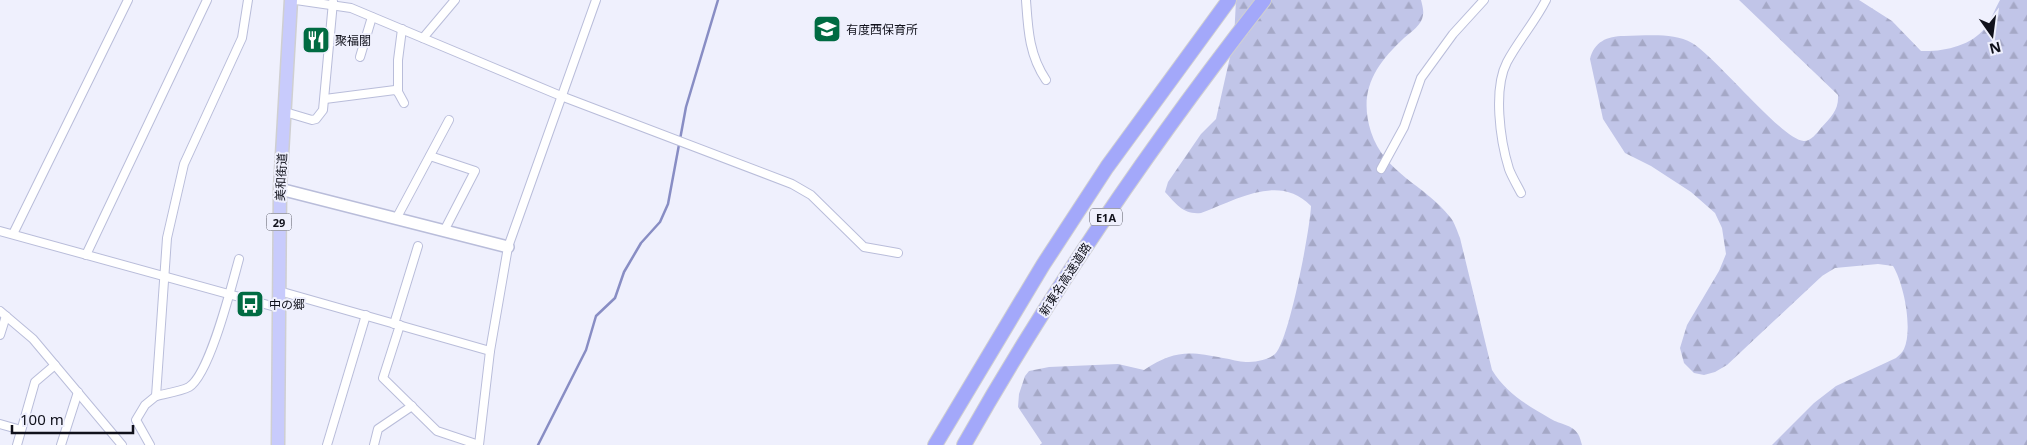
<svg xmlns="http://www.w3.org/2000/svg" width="2027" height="445" viewBox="0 0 2027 445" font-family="'Noto Sans','Noto Sans JP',sans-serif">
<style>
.forest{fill:url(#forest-firs)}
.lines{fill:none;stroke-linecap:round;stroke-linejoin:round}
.stream{stroke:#888dc4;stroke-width:2.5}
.street-casing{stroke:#b9bdda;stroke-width:10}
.secondary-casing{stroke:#b9bdda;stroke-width:14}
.primary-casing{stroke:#cfcfd1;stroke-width:15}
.highway-casing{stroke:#cfcfd1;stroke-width:16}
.street{stroke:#fff;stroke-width:8}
.secondary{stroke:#fff;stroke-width:11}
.primary{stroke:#c8cbfc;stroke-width:12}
.highway{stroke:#a3a8fa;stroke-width:14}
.labels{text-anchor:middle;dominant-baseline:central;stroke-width:4;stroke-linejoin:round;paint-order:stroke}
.shield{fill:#eff0fd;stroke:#53545f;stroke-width:1}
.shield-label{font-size:11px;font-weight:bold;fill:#10111b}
.poi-label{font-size:12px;fill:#10111b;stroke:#eff0fd;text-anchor:start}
.street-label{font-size:12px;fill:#10111b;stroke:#eff0fd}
</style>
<defs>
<pattern id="forest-firs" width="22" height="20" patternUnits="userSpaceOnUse" patternTransform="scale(1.25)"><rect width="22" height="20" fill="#c1c5e8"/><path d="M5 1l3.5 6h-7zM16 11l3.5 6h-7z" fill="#a5a8c6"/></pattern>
</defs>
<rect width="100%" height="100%" fill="#eff0fd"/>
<g class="forest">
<path d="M 1236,0 L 1421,0 C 1422,4 1424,11 1423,15 C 1422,25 1411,32 1404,38 C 1375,65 1358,91 1371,132 C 1384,173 1425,185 1450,217 C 1455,223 1457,231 1460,238 L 1492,370 C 1507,394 1527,405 1551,419 C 1559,424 1573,425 1578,434 C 1580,437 1581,442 1582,445 L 1040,445 L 1042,443 L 1018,407 L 1019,394 L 1025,376 L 1029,371 L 1049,367 L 1118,364 L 1144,370 C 1174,350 1189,351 1223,358 C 1231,359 1239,362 1246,362 C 1255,362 1268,360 1275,354 C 1289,341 1310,230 1311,206 C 1279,173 1237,200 1201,213 C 1184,215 1176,204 1165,192 L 1168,182 L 1201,134 L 1216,119 L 1234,39 Z"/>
<path d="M 1739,0 L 1859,0 L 1892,21 L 1921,51 C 1943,52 1971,46 1985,28 C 1991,20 1995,9 2000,0 L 2027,0 L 2027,445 L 1772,445 L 1814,403 L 1836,386 L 1896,358 C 1899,355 1902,353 1904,349 C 1913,329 1904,284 1893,266 L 1878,264 L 1835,268 L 1822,276 L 1727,365 L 1715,372 L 1704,375 L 1694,373 L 1684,363 L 1680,348 L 1687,325 L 1719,271 L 1726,254 L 1722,228 L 1715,213 L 1691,192 L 1651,166 L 1625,153 L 1603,119 L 1590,59 C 1594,42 1607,36 1624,36 C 1645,36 1673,32 1692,43 C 1716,57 1784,142 1804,141 C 1811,141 1817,133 1821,128 C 1831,117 1839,110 1838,95 Z"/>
</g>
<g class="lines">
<path class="stream" d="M 538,445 L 586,350 L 596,316 L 615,298 L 624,272 L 641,243 L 660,222 L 668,204 L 686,107 L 718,0"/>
<defs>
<g id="street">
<path d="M 296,0 L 351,8 L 561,96 L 792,184 L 811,195 L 864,247 L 898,253"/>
<path d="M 1026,0 C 1028,29 1029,55 1046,80"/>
<path d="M 423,38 L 455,0"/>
<path d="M 360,57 L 372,17"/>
<path d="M 398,92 L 398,60 L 402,29"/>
<path d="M 325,99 L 395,90 L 398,92 L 404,103"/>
<path d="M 285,112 L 312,120 L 316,119 L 323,110 L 333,2"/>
<path d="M 430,156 L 475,171 L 444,231"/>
<path d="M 1381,169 L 1404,127 L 1421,78 L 1453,34 L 1484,0"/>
<path d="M 1521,193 C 1517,185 1512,177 1509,169 C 1500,140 1493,89 1507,62 C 1518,41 1535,22 1546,0"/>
<path d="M 396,219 L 449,120"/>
<path d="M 0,231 L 279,308"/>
<path d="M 13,234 L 128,0"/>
<path d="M 86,255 L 207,0"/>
<path d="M 279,291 L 490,351"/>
<path d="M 0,311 L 33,339 L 122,445"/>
<path d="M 394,324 L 418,246"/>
<path d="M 400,325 L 383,378 L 437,431 L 479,445"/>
<path d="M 0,335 L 6,316"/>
<path d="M 156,396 C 164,394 182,391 189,387 C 210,374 232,284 239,259"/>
<path d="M 0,424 L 21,430"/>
<path d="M 17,445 L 35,382 L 55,365"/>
<path d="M 61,445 L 78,392"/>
<path d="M 150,445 L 136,420 L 145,405 L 156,396 L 167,238 L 184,164 L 242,38 L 248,0"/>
<path d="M 327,445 L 366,315"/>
<path d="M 374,445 L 378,429 L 412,406"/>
<path d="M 479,445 L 490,351 L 508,247 L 596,0"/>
</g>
<path id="secondary" d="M 280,189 L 508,247"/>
<path id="primary" d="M 278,445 L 280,189 L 291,0"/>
<g id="highway">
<path d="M 935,445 L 1043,265 L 1107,167 L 1229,0"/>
<path d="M 964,445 C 1052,289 1154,141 1264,0"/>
</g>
</defs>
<use href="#street" class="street-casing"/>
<use href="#secondary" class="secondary-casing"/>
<use href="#primary" class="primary-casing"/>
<use href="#highway" class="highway-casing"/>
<use href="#street" class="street"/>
<use href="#secondary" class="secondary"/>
<use href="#primary" class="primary"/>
<use href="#highway" class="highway"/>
</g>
<defs>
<symbol id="school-square" viewBox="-11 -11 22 22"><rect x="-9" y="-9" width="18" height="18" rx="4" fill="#006b42" stroke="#eff0fd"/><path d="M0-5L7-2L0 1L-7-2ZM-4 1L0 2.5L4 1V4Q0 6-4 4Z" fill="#fff"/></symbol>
<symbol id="restaurant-square" viewBox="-11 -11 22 22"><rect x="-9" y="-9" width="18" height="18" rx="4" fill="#006b42" stroke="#eff0fd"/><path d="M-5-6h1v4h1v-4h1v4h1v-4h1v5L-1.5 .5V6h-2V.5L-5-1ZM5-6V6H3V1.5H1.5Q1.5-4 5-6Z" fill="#fff"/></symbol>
<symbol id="bus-square" viewBox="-11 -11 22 22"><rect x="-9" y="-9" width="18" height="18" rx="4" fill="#006b42" stroke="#eff0fd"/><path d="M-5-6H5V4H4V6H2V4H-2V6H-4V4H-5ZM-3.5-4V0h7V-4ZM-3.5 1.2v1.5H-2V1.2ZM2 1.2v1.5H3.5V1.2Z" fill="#fff"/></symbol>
</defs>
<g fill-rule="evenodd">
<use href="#school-square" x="811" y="13" width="32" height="32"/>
<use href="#restaurant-square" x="300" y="24" width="32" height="32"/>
<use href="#bus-square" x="234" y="288" width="32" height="32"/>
</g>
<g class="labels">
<g class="shield">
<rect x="1090" y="208.5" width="32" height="17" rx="4"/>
<rect x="266.5" y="213.5" width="25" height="17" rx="4"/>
</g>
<g class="shield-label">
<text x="1106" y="217">E1A</text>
<text x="279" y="222">29</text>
</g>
<g class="poi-label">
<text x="846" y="29">有度西保育所</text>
<text x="335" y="40">聚福閣</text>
<text x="269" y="304">中の郷</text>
</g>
<g class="street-label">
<text transform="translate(281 177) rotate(-87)">美和街道</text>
<text transform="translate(1065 279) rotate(-57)">新東名高速道路</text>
</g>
</g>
<g transform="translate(1992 35) rotate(166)" stroke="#eff0fd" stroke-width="4" paint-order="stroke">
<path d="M0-4L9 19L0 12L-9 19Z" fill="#10111b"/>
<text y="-8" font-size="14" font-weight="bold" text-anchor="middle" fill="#10111b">N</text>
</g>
<path d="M12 425v8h121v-8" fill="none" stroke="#10111b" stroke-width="2.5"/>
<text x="20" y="425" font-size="15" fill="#10111b" stroke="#eff0fd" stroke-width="4" paint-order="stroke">100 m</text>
</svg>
